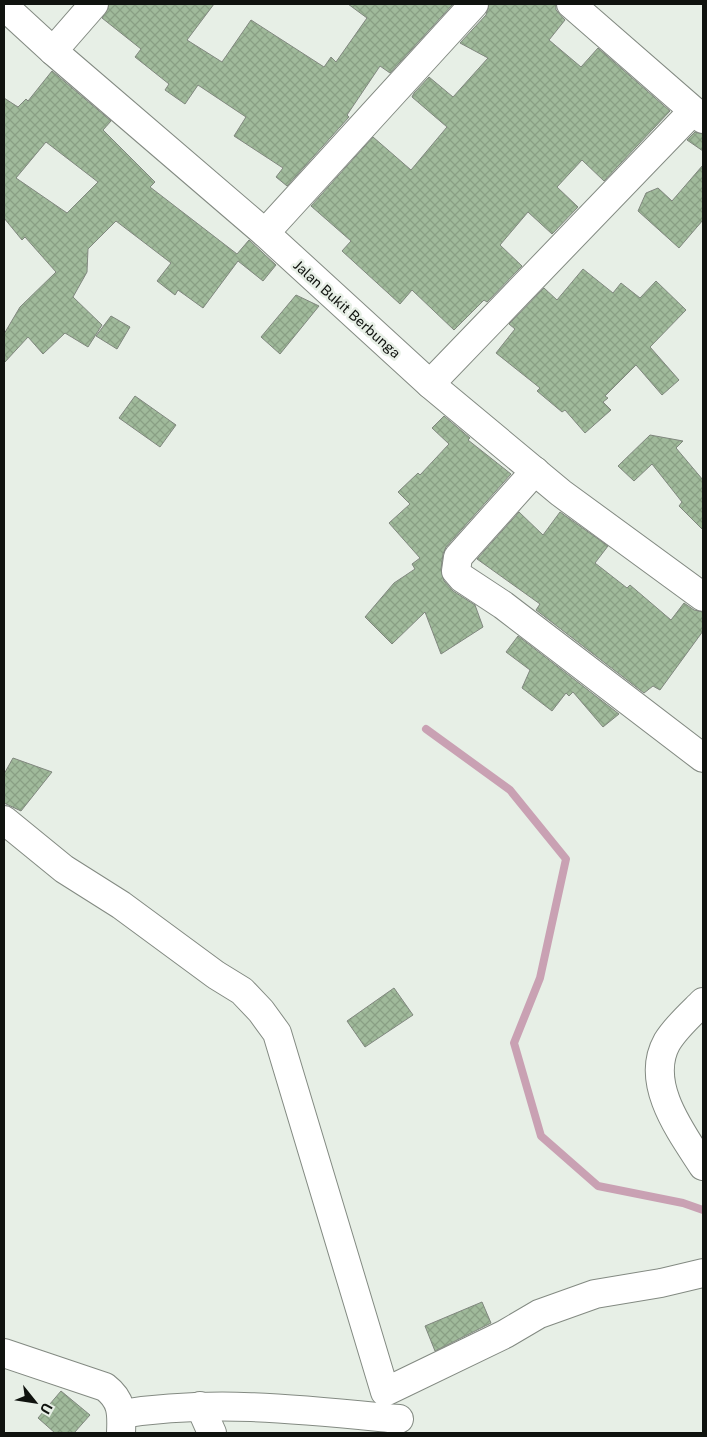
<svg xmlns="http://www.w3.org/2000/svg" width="707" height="1437" viewBox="0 0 707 1437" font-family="'Public Sans',sans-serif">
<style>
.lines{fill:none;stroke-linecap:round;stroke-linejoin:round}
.stream{stroke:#c9a1b3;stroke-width:8}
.building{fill:url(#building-cross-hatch);stroke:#80877e;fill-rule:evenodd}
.street-casing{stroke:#838a82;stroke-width:30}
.primary-casing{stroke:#838a82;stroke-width:30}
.street{stroke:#fff;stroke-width:28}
.primary{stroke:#fff;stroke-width:28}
.labels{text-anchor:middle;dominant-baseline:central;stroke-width:5;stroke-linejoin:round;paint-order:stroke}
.street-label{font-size:14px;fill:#10130f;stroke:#e7efe6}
</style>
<defs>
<pattern id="building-cross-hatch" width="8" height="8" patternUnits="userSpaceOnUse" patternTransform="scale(1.25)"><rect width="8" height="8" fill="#a0ba9b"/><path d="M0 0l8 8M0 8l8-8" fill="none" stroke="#899f84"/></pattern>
</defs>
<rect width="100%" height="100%" fill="#e7efe6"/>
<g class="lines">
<path class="stream" d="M 426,729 L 510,790 L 566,859 L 540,978 L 514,1043 L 541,1136 L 598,1186 L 683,1203 L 703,1210"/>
</g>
<g class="building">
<path d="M 109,4 L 214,4 L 187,40 L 222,62 L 251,20 L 324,67 L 331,57 L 336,62 L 367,18 L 348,4 L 453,4 L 390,73 L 380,66 L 347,115 L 349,117 L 287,186 L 276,177 L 283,168 L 234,136 L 246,117 L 198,85 L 185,104 L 165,90 L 169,84 L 135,57 L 141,49 L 102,18 Z"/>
<path d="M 489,4 L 556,4 L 556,10 L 565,20 L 549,40 L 581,67 L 598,48 L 670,111 L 604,181 L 582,160 L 557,187 L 578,207 L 552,234 L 528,212 L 500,245 L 522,266 L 487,302 L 484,300 L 454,330 L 412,290 L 400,304 L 342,251 L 351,241 L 311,206 L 373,137 L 411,170 L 447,127 L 412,97 L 414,93 L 429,77 L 453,97 L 488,58 L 460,43 L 486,15 Z"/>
<path d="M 52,71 L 111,121 L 103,130 L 155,182 L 150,187 L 237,254 L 249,240 L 276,265 L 263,281 L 238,261 L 203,308 L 178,290 L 175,295 L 157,281 L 171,263 L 116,221 L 88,249 L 87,272 L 73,297 L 102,325 L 88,347 L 65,333 L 43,354 L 28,337 L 4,363 L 4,334 L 20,307 L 56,272 L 25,237 L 22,240 L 4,218 L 4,98 L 18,107 L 26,99 L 28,101 ZM 46,142 L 98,182 L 67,213 L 16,178 Z"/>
<path d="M 695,132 L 703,134 L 703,151 L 687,140 Z"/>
<path d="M 703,165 L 703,220 L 679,248 L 638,211 L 646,193 L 658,188 L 672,201 Z"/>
<path d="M 583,269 L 613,293 L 621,283 L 640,298 L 656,281 L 686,310 L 650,347 L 679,380 L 662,395 L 636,365 L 605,396 L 608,398 L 603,402 L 611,410 L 585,433 L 565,410 L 562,412 L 537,391 L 540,388 L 496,353 L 515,329 L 509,324 L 544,288 L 557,300 Z"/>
<path d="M 296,295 L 319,306 L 280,354 L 261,337 Z"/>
<path d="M 111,316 L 130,327 L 117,349 L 96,336 Z"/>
<path d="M 135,396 L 176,425 L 160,447 L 119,418 Z"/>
<path d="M 444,416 L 470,438 L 468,440 L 511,474 L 446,547 L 443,554 L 441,569 L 444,581 L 453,591 L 475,605 L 483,627 L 441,654 L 425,612 L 392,644 L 365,617 L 394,583 L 415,569 L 412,564 L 420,558 L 389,523 L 410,504 L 398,492 L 418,473 L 420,475 L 449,444 L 432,428 Z"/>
<path d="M 650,435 L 683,441 L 676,448 L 703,480 L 703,530 L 679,506 L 682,502 L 652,464 L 634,481 L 618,466 Z"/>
<path d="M 519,512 L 543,535 L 560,512 L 608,546 L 595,563 L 627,588 L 630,585 L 671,620 L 684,603 L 694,610 L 703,612 L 703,631 L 660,690 L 653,686 L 644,693 L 536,610 L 540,604 L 477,559 Z"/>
<path d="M 518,636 L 619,714 L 603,727 L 573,692 L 569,696 L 566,693 L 552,711 L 522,688 L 530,670 L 506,652 Z"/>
<path d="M 13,758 L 52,772 L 21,811 L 4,803 L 4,774 Z"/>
<path d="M 394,988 L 413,1015 L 365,1047 L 347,1021 Z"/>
<path d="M 482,1302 L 491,1323 L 435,1351 L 425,1326 Z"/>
<path d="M 61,1391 L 90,1415 L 74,1433 L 55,1433 L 38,1418 Z"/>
</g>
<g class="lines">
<defs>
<g id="street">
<path d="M 571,4 L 703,119"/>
<path d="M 53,51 L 94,4"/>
<path d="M 265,233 L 474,4"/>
<path d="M 430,384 L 693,111"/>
<path d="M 535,471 L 458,557 L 456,571 L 462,578 L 503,605 L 703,758"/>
<path d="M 4,820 L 64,869 L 121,905 L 216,975 L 242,991 L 261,1011 L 277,1033 L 385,1392 L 505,1334 L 539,1314 L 595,1294 L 661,1283 L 703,1273"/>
<path d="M 703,1002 C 691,1014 676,1027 667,1042 C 644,1083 681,1132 703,1166"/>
<path d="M 4,1353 L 105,1387 C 122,1400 122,1413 121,1433"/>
<path d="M 200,1406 L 212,1433"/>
<path d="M 122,1414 C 215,1399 307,1410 399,1419"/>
</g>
<path id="primary" d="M 4,6 L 53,51 L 265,233 L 430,384 L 561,493 L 703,597"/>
</defs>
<use href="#street" class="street-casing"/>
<use href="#primary" class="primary-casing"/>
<use href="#street" class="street"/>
<use href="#primary" class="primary"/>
</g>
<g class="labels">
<g class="street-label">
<text transform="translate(347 309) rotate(42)">Jalan Bukit Berbunga</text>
</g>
</g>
<rect width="707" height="1437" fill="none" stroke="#10130f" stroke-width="10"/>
<g transform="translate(35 1402) rotate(120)" stroke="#e7efe6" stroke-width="4" paint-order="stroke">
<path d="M0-4L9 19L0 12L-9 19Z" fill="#10130f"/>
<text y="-8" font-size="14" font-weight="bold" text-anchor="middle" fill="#10130f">U</text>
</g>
</svg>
